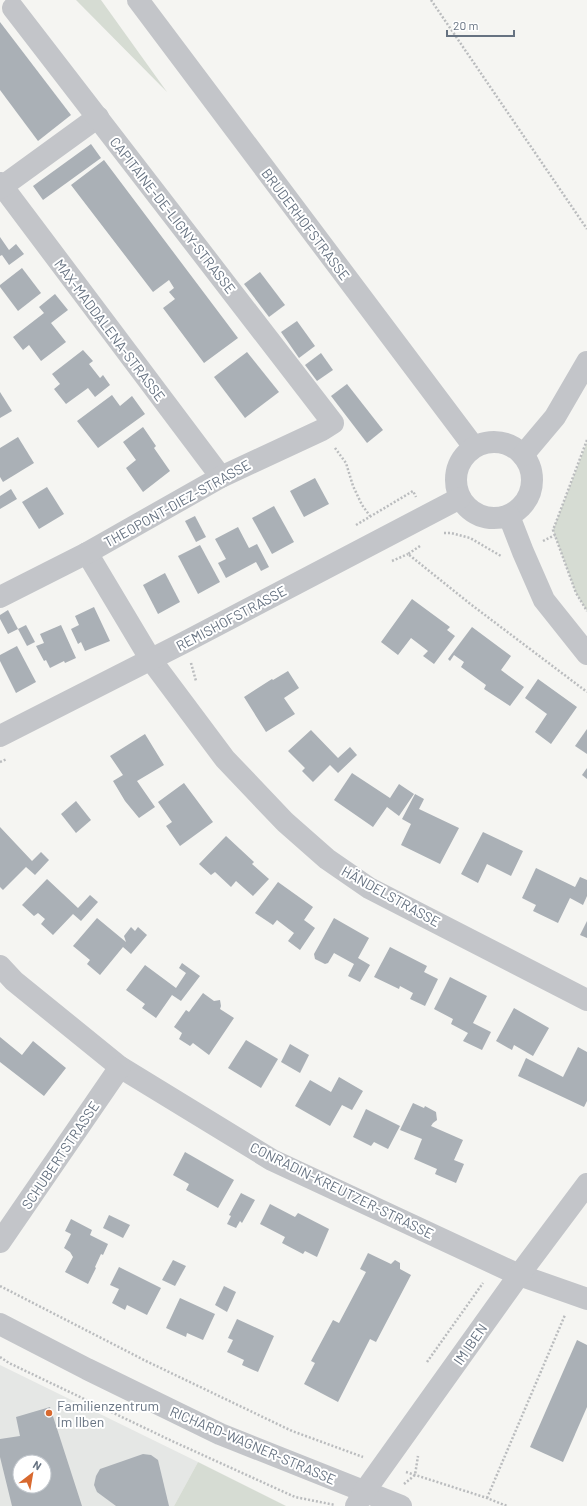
<svg xmlns="http://www.w3.org/2000/svg" width="587" height="1506" viewBox="0 0 587 1506" font-family="Barlow,sans-serif">
<style>
.built{fill:#e5e7e5;fill-rule:evenodd}
.green{fill:#d6dcd3}
.building{fill:#aab0b6;fill-rule:evenodd}
.lines{fill:none;stroke-linecap:round;stroke-linejoin:round}
.path{stroke:#babcbe;stroke-width:2.5;stroke-dasharray:2 2;stroke-linecap:butt}
.minor{stroke:#c3c5c9;stroke-width:22}
.poi-dot{fill:#d8692f;stroke:#fff;stroke-width:1.5}
.labels{text-anchor:middle;dominant-baseline:central;stroke-width:4;stroke-linejoin:round;paint-order:stroke}
.street-label{font-size:14px;fill:#667281;stroke:#fff}
.poi-label{font-size:14px;fill:#667281;stroke:#fff;text-anchor:start}
</style>
<rect width="100%" height="100%" fill="#f5f5f2"/>
<path class="built" d="M 0,1365 L 198,1462 L 174,1506 L 0,1506 ZM 20,1462 L 44,1462 L 44,1486 L 20,1486 Z"/>
<g class="green">
<path d="M 76,0 L 101,0 L 167,92 Z"/>
<path d="M 587,442 L 587,611 L 576,593 L 553,530 Z"/>
<path d="M 198,1462 L 286,1506 L 174,1506 Z"/>
</g>
<g class="building">
<path d="M 0,22 L 71,115 L 38,141 L 0,90 Z"/>
<path d="M 91,144 L 101,158 L 43,200 L 33,186 Z"/>
<path d="M 104,160 L 238,338 L 204,363 L 163,308 L 175,299 L 169,292 L 174,288 L 169,280 L 153,292 L 71,185 Z"/>
<path d="M 0,237 L 9,250 L 16,244 L 24,254 L 9,265 L 2,255 L 0,256 Z"/>
<path d="M 22,268 L 41,293 L 18,311 L 0,287 L 0,285 Z"/>
<path d="M 260,272 L 285,305 L 269,317 L 244,284 Z"/>
<path d="M 55,294 L 68,310 L 51,323 L 66,342 L 41,361 L 29,345 L 23,350 L 13,337 L 44,313 L 39,307 Z"/>
<path d="M 297,321 L 315,346 L 299,358 L 281,332 Z"/>
<path d="M 83,350 L 93,361 L 89,364 L 100,378 L 103,375 L 110,385 L 95,397 L 88,388 L 66,404 L 54,389 L 60,384 L 52,374 Z"/>
<path d="M 247,352 L 279,392 L 245,418 L 214,377 Z"/>
<path d="M 321,353 L 333,370 L 317,381 L 305,365 Z"/>
<path d="M 347,384 L 383,430 L 367,443 L 331,396 Z"/>
<path d="M 0,392 L 12,411 L 0,418 Z"/>
<path d="M 112,395 L 120,406 L 132,396 L 145,414 L 98,448 L 77,421 Z"/>
<path d="M 143,427 L 156,446 L 154,448 L 170,471 L 143,492 L 126,468 L 136,460 L 123,442 Z"/>
<path d="M 18,437 L 34,463 L 3,482 L 0,477 L 0,448 Z"/>
<path d="M 315,478 L 329,504 L 304,517 L 290,491 Z"/>
<path d="M 47,487 L 64,514 L 39,529 L 22,502 Z"/>
<path d="M 11,489 L 17,499 L 0,509 L 0,496 Z"/>
<path d="M 274,506 L 294,542 L 272,554 L 252,518 Z"/>
<path d="M 195,516 L 206,537 L 196,542 L 185,521 Z"/>
<path d="M 238,527 L 249,548 L 257,544 L 269,567 L 261,571 L 256,562 L 226,578 L 218,563 L 226,559 L 215,539 Z"/>
<path d="M 200,545 L 220,582 L 198,594 L 178,556 Z"/>
<path d="M 165,573 L 180,602 L 158,614 L 143,585 Z"/>
<path d="M 412,599 L 450,627 L 447,630 L 455,636 L 434,664 L 423,656 L 428,651 L 411,638 L 398,655 L 381,642 Z"/>
<path d="M 94,607 L 110,641 L 85,651 L 81,642 L 78,644 L 71,629 L 79,625 L 75,616 Z"/>
<path d="M 8,610 L 18,629 L 8,634 L 0,619 L 0,615 Z"/>
<path d="M 26,625 L 35,642 L 27,646 L 18,629 Z"/>
<path d="M 61,625 L 76,658 L 65,663 L 64,661 L 50,668 L 46,660 L 44,661 L 36,646 L 44,643 L 40,634 Z"/>
<path d="M 472,627 L 511,656 L 501,670 L 524,687 L 510,706 L 484,689 L 486,685 L 461,667 L 464,662 L 454,655 L 450,661 L 448,659 Z"/>
<path d="M 17,646 L 36,682 L 16,693 L 0,661 L 0,655 Z"/>
<path d="M 288,671 L 299,688 L 284,698 L 295,714 L 266,732 L 244,697 L 272,679 L 273,680 Z"/>
<path d="M 538,679 L 577,707 L 551,744 L 535,732 L 547,714 L 525,698 Z"/>
<path d="M 587,729 L 587,754 L 575,746 Z"/>
<path d="M 311,730 L 338,758 L 350,747 L 357,755 L 338,773 L 330,765 L 313,782 L 302,771 L 305,768 L 288,751 Z"/>
<path d="M 145,734 L 164,765 L 137,781 L 155,807 L 139,818 L 125,801 L 113,781 L 123,775 L 110,756 Z"/>
<path d="M 587,768 L 587,779 L 582,775 Z"/>
<path d="M 352,773 L 390,798 L 399,784 L 414,794 L 399,816 L 387,807 L 373,827 L 334,800 Z"/>
<path d="M 184,783 L 213,822 L 180,846 L 166,826 L 172,822 L 158,802 Z"/>
<path d="M 415,794 L 424,799 L 419,809 L 459,828 L 440,864 L 401,845 L 411,824 L 402,819 Z"/>
<path d="M 76,801 L 91,820 L 76,833 L 61,814 Z"/>
<path d="M 0,827 L 32,861 L 41,852 L 49,860 L 35,875 L 26,867 L 3,890 L 0,887 Z"/>
<path d="M 483,832 L 523,851 L 511,876 L 487,864 L 478,883 L 461,874 Z"/>
<path d="M 226,836 L 254,862 L 252,864 L 269,879 L 253,896 L 236,881 L 231,887 L 215,872 L 211,875 L 199,864 Z"/>
<path d="M 536,868 L 575,887 L 580,877 L 587,880 L 587,896 L 583,905 L 570,898 L 558,923 L 533,911 L 536,905 L 522,898 Z"/>
<path d="M 47,879 L 78,908 L 90,895 L 98,902 L 81,921 L 73,914 L 53,935 L 41,924 L 45,919 L 38,913 L 34,916 L 22,905 Z"/>
<path d="M 278,882 L 313,907 L 304,920 L 315,928 L 300,950 L 288,941 L 294,933 L 277,920 L 273,925 L 255,913 Z"/>
<path d="M 97,918 L 126,942 L 124,936 L 131,927 L 135,931 L 138,927 L 147,935 L 131,954 L 123,947 L 100,975 L 87,964 L 90,960 L 73,946 Z"/>
<path d="M 334,918 L 369,938 L 358,958 L 370,965 L 360,982 L 348,976 L 354,964 L 334,953 L 328,963 L 325,964 L 315,959 L 314,954 Z"/>
<path d="M 587,921 L 587,938 L 580,935 Z"/>
<path d="M 390,947 L 427,966 L 424,972 L 438,979 L 425,1006 L 410,999 L 413,993 L 400,986 L 399,989 L 374,977 Z"/>
<path d="M 182,963 L 200,976 L 181,1001 L 172,995 L 156,1018 L 142,1008 L 145,1004 L 126,990 L 145,965 L 176,988 L 186,973 L 179,968 Z"/>
<path d="M 450,977 L 487,996 L 473,1023 L 491,1032 L 482,1050 L 463,1041 L 468,1033 L 451,1024 L 453,1019 L 434,1009 Z"/>
<path d="M 203,993 L 214,1001 L 220,1000 L 221,1006 L 220,1009 L 234,1018 L 209,1055 L 193,1043 L 190,1046 L 179,1039 L 182,1033 L 174,1027 L 186,1010 L 189,1012 Z"/>
<path d="M 514,1008 L 549,1028 L 533,1056 L 514,1045 L 512,1050 L 496,1041 Z"/>
<path d="M 0,1037 L 22,1055 L 33,1041 L 66,1068 L 44,1096 L 0,1062 Z"/>
<path d="M 246,1040 L 278,1059 L 261,1088 L 228,1068 Z"/>
<path d="M 290,1044 L 309,1055 L 300,1073 L 281,1062 Z"/>
<path d="M 578,1047 L 587,1052 L 587,1101 L 584,1107 L 518,1076 L 526,1058 L 563,1077 Z"/>
<path d="M 339,1077 L 363,1091 L 352,1110 L 342,1105 L 330,1126 L 295,1106 L 310,1080 L 331,1092 Z"/>
<path d="M 413,1103 L 424,1108 L 425,1106 L 436,1112 L 437,1120 L 433,1123 L 431,1126 L 463,1140 L 454,1160 L 464,1164 L 456,1183 L 435,1174 L 437,1169 L 414,1159 L 422,1139 L 400,1130 Z"/>
<path d="M 366,1109 L 400,1126 L 388,1149 L 374,1142 L 371,1146 L 353,1137 Z"/>
<path d="M 185,1152 L 234,1180 L 218,1208 L 186,1190 L 189,1184 L 173,1175 Z"/>
<path d="M 241,1193 L 255,1200 L 242,1223 L 240,1221 L 236,1228 L 227,1224 L 231,1216 L 229,1215 Z"/>
<path d="M 270,1204 L 295,1217 L 298,1213 L 329,1229 L 317,1257 L 305,1251 L 303,1254 L 282,1243 L 285,1237 L 260,1224 Z"/>
<path d="M 109,1215 L 130,1225 L 123,1238 L 103,1228 Z"/>
<path d="M 71,1219 L 92,1230 L 90,1235 L 108,1244 L 103,1255 L 101,1254 L 95,1267 L 96,1268 L 88,1284 L 65,1272 L 73,1257 L 70,1252 L 64,1248 L 71,1234 L 65,1231 Z"/>
<path d="M 368,1253 L 391,1264 L 395,1260 L 400,1263 L 400,1269 L 411,1275 L 376,1342 L 370,1339 L 338,1402 L 304,1384 L 315,1363 L 311,1361 L 333,1320 L 339,1323 L 366,1272 L 360,1269 Z"/>
<path d="M 173,1260 L 186,1266 L 175,1286 L 162,1280 Z"/>
<path d="M 119,1267 L 161,1288 L 147,1315 L 127,1305 L 125,1310 L 112,1303 L 119,1289 L 110,1285 Z"/>
<path d="M 224,1286 L 236,1292 L 227,1312 L 215,1305 Z"/>
<path d="M 180,1298 L 215,1314 L 203,1340 L 187,1333 L 186,1337 L 166,1328 Z"/>
<path d="M 237,1319 L 274,1336 L 258,1372 L 242,1365 L 244,1360 L 227,1352 L 233,1340 L 228,1338 Z"/>
<path d="M 577,1340 L 587,1345 L 587,1407 L 563,1462 L 530,1447 Z"/>
<path d="M 50,1407 L 82,1506 L 12,1506 L 0,1457 L 0,1439 L 20,1436 L 16,1417 ZM 20,1462 L 44,1462 L 44,1486 L 20,1486 Z"/>
<path d="M 143,1454 L 151,1455 L 158,1460 L 169,1506 L 116,1506 L 97,1492 L 94,1485 L 96,1476 L 100,1469 Z"/>
</g>
<g class="lines">
<g class="path">
<path d="M 431,0 L 587,229"/>
<path d="M 587,440 L 553,530 L 576,593 L 587,611"/>
<path d="M 335,448 L 346,463 L 353,486 L 362,505 L 370,516"/>
<path d="M 356,525 L 413,491 L 416,497"/>
<path d="M 444,533 L 451,533 L 470,538 L 501,556"/>
<path d="M 543,541 L 555,535"/>
<path d="M 420,546 L 408,554 L 469,603 L 587,692"/>
<path d="M 392,561 L 408,554"/>
<path d="M 191,663 L 196,681"/>
<path d="M 0,762 L 7,759"/>
<path d="M 0,1286 L 146,1361 L 292,1431 L 363,1457"/>
<path d="M 0,1357 L 9,1363 L 172,1441 L 295,1497 L 335,1505"/>
<path d="M 427,1362 L 483,1283"/>
<path d="M 406,1472 L 487,1498 L 507,1506"/>
<path d="M 404,1484 L 415,1475 L 418,1456"/>
<path d="M 487,1498 L 565,1315"/>
</g>
<g class="minor">
<path d="M 138,0 L 474,447"/>
<path d="M 0,183 L 221,477"/>
<path d="M 0,188 L 98,117"/>
<circle cx="494" cy="480" r="38"/>
<path d="M 523,455 L 555,417 L 587,362"/>
<path d="M 509,516 L 523,552 L 544,600 L 587,654"/>
<path d="M 87,553 L 151,660 L 225,759 L 285,822 L 327,859 L 369,888 L 587,1000"/>
<path d="M 0,597 L 87,553 L 221,477 L 322,430 L 333,423 L 13,8"/>
<path d="M 0,736 L 187,641 L 460,498"/>
<path d="M 0,966 L 14,981 L 120,1067 L 272,1160 L 519,1275 L 587,1299"/>
<path d="M 0,1242 L 120,1067"/>
<path d="M 0,1324 L 87,1369 L 220,1434 L 401,1506"/>
<path d="M 356,1506 L 364,1492 L 519,1275 L 587,1184"/>
</g>
</g>
<circle class="poi-dot" cx="49" cy="1413" r="4"/>
<g class="labels">
<g class="street-label">
<text transform="translate(173 215) rotate(52)">CAPITAINE-DE-LIGNY-STRASSE</text>
<text transform="translate(306 224) rotate(53)">BRUDERHOFSTRASSE</text>
<text transform="translate(110 330) rotate(53)">MAX-MADDALENA-STRASSE</text>
<text transform="translate(177 503) rotate(-29)">THEOPONT-DIEZ-STRASSE</text>
<text transform="translate(231 618) rotate(-28)">REMISHOFSTRASSE</text>
<text transform="translate(391 896) rotate(29)">HÄNDELSTRASSE</text>
<text transform="translate(60 1155) rotate(-56)">SCHUBERTSTRASSE</text>
<text transform="translate(342 1190) rotate(26)">CONRADIN-KREUTZER-STRASSE</text>
<text transform="translate(470 1344) rotate(-55)">IM IBEN</text>
<text transform="translate(253 1445) rotate(23)">RICHARD-WAGNER-STRASSE</text>
</g>
<g class="poi-label">
<text x="57" y="1405">Familienzentrum<tspan x="57" dy="16">Im Ilben</tspan></text>
</g>
</g>
<g transform="translate(32 1474) rotate(31)"><circle r="19" fill="#ffffff" stroke="#c2c7cd"/>
<path d="M0-3L7 15L0 10L-7 15Z" fill="#d8692f"/>
<text y="-6" font-size="11" font-weight="bold" text-anchor="middle" fill="#667281">N</text>
</g>
<path d="M447 30v6h67v-6" fill="none" stroke="#667281" stroke-width="2"/>
<text x="453" y="30" font-size="12" fill="#667281" stroke="#ffffff" stroke-width="3" paint-order="stroke">20 m</text>
</svg>
